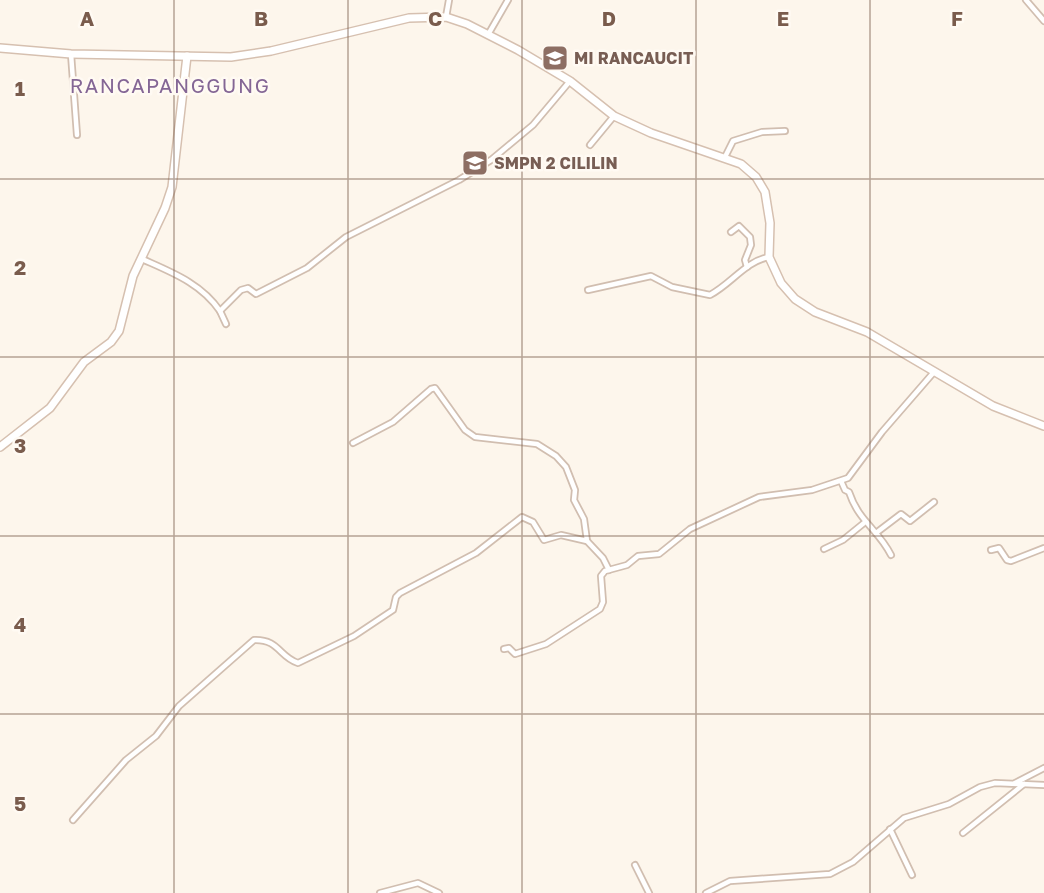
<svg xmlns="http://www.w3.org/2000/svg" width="1044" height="893" viewBox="0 0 1044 893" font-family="'Golos Text',sans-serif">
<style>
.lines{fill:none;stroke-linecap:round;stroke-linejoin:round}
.street-casing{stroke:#d1beb0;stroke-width:8}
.secondary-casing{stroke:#d6c0b0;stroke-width:10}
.street{stroke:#fff;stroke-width:4.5}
.secondary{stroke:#fff;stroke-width:7}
.grid{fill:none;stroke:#7a5c4d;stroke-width:1.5;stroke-opacity:0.55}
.labels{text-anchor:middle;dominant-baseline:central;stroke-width:5;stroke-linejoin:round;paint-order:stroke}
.education-label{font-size:16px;font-weight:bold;fill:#785e54;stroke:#fffaf3;text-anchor:start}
.quarter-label{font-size:20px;letter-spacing:1.5px;fill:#846695;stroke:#fffaf3}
.grid-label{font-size:20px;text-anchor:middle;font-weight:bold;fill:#7a5c4d;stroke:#fffaf3;stroke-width:5;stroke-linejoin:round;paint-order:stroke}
</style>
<rect width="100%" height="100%" fill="#fdf6ec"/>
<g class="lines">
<defs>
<g id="street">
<path d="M 1026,0 L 1044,21"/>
<path d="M 446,17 L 449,0"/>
<path d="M 489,33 L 508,0"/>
<path d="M 71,54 L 77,135"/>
<path d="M 590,145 L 614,116"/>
<path d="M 725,157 L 733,141 L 762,132 L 785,131"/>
<path d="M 731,232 L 739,226 L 750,237 L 751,245 L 745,260 L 747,267"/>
<path d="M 142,259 C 171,272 201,283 220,311 L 241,290 L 248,288 L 256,294 L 307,268 L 346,237 L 459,180 L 491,160 L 533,125 L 570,81"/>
<path d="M 588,290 L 651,276 L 672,287 L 710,295 C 731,284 746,261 769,257"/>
<path d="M 220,311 L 226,324"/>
<path d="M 353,443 L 393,422 L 431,389 L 435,388 L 465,430 L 475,437 L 537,444 L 556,456 L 566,467 L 575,490 L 574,500 L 584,519 L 587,541"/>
<path d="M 841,481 L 845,490 L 849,492 C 859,522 878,529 891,555"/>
<path d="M 876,533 L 901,514 L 910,521 L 934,502"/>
<path d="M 824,549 L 843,540 L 864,523"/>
<path d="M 991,550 L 999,548 L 1007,560 L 1011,561 L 1044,548"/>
<path d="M 504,649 L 509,648 L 515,654 L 546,644 L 600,609 L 603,602 L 601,576 L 605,571 L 627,565 L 638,556 L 659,554 L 690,529 L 759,497 L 812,490 L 848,478 L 882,432 L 934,372"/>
<path d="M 1015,783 L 1044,768"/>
<path d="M 73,820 L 126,760 L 156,736 L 179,706 L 254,640 C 279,639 279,657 298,663 L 354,636 L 393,610 L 396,597 L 400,593 L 476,553 L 522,517 L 533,522 L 544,540 L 561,535 L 587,541 L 603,558 L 609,570"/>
<path d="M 890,829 L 912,875"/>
<path d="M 963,833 L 1024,784"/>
<path d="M 635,865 L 649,893"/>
<path d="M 380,893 L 418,883 L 439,893"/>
<path d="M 706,893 L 730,881 L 830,874 L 853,862 L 904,818 L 949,804 L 980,787 L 995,783 L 1044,785"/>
</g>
<g id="secondary">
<path d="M 0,48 L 71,54 L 231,57 L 271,51 L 409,18 L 446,17 L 467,24 L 518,50 L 570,81 L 614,116 L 651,133 L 741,164 L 756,177 L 765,192 L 770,223 L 769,257 L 781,283 L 795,299 L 815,312 L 867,332 L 993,406 L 1044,426"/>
<path d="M 0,447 L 50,408 L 84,362 L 111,342 L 119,331 L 133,276 L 165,208 L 172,187 L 187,56"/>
</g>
</defs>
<use href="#street" class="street-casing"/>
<use href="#secondary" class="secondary-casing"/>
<use href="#street" class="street"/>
<use href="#secondary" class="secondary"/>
</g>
<path class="grid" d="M 174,0 L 174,893M 348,0 L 348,893M 522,0 L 522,893M 696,0 L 696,893M 870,0 L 870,893M 0,179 L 1044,179M 0,357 L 1044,357M 0,536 L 1044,536M 0,714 L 1044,714"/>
<defs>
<symbol id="school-square" viewBox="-11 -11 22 22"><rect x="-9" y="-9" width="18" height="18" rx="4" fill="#8d6e63" stroke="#fffaf3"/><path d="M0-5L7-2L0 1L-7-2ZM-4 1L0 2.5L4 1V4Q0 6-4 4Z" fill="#fff"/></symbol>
</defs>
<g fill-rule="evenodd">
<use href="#school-square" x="540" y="43" width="30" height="30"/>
<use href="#school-square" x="460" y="148" width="30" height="30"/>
</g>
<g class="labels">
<g class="education-label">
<text x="574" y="58">MI RANCAUCIT</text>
<text x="494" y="163">SMPN 2 CILILIN</text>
</g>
<g class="quarter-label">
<text x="170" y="85">RANCAPANGGUNG</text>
</g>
</g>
<g class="grid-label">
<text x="87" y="26">A</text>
<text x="261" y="26">B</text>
<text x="435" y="26">C</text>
<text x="609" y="26">D</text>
<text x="783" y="26">E</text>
<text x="957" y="26">F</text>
<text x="20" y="96">1</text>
<text x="20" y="275">2</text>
<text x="20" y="453">3</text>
<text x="20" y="632">4</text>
<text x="20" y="811">5</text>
</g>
</svg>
